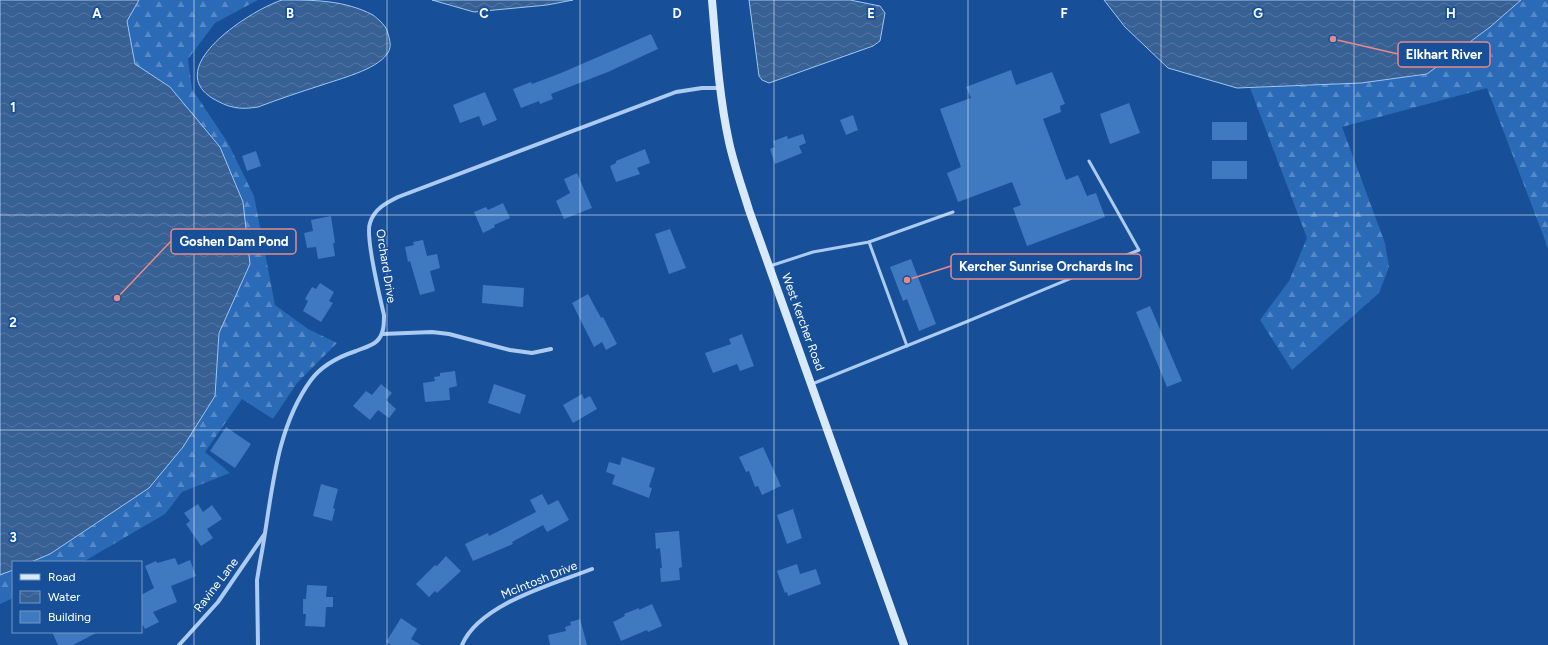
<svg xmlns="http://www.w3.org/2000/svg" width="1548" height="645" viewBox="0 0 1548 645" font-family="Figtree,sans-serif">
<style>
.forest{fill:url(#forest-firs)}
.water{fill:url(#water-waves);stroke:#9dc6f4}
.building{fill:#3f79c0}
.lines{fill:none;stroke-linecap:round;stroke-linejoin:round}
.service{stroke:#abcbf2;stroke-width:3}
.minor{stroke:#abcbf2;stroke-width:4}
.secondary{stroke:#d9e9fc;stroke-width:8}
.grid{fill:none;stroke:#fff;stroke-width:1;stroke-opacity:0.55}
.labels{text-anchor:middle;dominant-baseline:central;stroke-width:3.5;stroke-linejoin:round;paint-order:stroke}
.street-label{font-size:12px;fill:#fff;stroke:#175099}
.grid-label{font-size:13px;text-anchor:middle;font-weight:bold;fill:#fff;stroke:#175099;stroke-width:3.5;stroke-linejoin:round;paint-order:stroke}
.leader{fill:none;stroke:#e88989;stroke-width:1.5}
.callout-dot{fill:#e88989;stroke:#175099;stroke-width:1.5}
.callout{fill:#175099;stroke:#e88989;stroke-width:1.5}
.callout-label{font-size:13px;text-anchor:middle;font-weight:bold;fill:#fff}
</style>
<defs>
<pattern id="forest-firs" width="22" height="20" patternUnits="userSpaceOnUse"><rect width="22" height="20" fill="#2a6ab6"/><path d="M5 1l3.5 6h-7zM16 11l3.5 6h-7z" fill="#5588c5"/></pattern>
<pattern id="water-waves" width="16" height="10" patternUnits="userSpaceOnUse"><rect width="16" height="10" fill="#376095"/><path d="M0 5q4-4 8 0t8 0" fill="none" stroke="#5578a5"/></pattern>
</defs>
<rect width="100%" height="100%" fill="#175099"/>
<g class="forest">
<path d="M 139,0 L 258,0 L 215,23 L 188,59 L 192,89 L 228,143 L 254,196 L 275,305 L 308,329 L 337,343 L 297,383 L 273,419 L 242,399 L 205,452 L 230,473 L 182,492 L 165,514 L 83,562 L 31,562 L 50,554 L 149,488 L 215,396 L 219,333 L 250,264 L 170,87 L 135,64 L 127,21 Z"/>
<path d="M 1521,0 L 1548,0 L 1548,248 L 1487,88 L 1342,127 L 1385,243 L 1389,267 L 1379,293 L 1292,370 L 1260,320 L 1289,281 L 1307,238 L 1250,88 L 1361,83 L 1427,74 L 1490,27 Z"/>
<path d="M 13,570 L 13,598 L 0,604 L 0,575 Z"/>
</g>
<g class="water">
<path d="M 0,0 L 139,0 L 127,21 L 135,64 L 170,87 L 220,147 L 243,202 L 250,264 L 219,333 L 215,396 L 183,447 L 149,488 L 50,554 L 31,562 L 13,562 L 13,570 L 0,575 Z"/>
<path d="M 282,0 C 315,0 344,0 373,15 C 379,20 387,26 388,34 C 390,40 392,48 387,54 C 376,70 339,79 322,85 C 300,92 279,99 258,107 C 239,110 229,108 212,98 C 162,66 253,9 282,0 Z"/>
<path d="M 432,0 L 573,0 L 547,5 L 474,12 Z"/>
<path d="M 749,0 L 850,0 L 880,6 L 885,13 L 880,41 L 873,46 L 769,83 L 762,80 L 759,76 Z"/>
<path d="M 1104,0 L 1521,0 L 1490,27 L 1427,74 L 1361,83 L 1237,88 L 1168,68 L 1125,27 Z"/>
</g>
<g class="building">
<path d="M 651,34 L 658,49 L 608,72 L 551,94 L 553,99 L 540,104 L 539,101 L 521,108 L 513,89 L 531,82 L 532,84 L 561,73 Z"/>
<path d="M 1011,70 L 1016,85 L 1052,72 L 1065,104 L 1060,106 L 1061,112 L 1043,119 L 1066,180 L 1078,175 L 1087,196 L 1096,193 L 1105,217 L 1027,246 L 1013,208 L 1021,205 L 1012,182 L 958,202 L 947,173 L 961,167 L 940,109 L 971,98 L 966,87 Z"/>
<path d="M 485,92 L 497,120 L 483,126 L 479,116 L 460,123 L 453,105 Z"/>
<path d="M 1129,103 L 1140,133 L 1110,144 L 1100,114 Z"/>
<path d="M 853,115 L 858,130 L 846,135 L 840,120 Z"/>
<rect x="1212" y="122" width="35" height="18"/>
<path d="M 803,134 L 806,143 L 799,146 L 802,153 L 775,164 L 770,149 L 775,147 L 773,141 L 787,136 L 788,139 Z"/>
<path d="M 645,149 L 650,163 L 637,168 L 640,174 L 616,182 L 610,166 L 616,163 L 616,161 Z"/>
<path d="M 256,151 L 261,166 L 247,171 L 242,156 Z"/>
<rect x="1212" y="161" width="35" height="18"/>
<path d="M 577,173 L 592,208 L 564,219 L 556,201 L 570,193 L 564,179 Z"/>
<path d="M 503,203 L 510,218 L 494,225 L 495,227 L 483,233 L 474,212 L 486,207 L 488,210 Z"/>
<path d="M 331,216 L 335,243 L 333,243 L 335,256 L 318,259 L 316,247 L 307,248 L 304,233 L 313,231 L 311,220 Z"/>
<path d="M 670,229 L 686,268 L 669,274 L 655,234 Z"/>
<path d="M 423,240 L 427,256 L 437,254 L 440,268 L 430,271 L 435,291 L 420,295 L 410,261 L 408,262 L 405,247 L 414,245 L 413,242 Z"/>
<path d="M 911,259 L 936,324 L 919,331 L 907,299 L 903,301 L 890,267 Z"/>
<path d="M 320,283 L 334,292 L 329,301 L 333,303 L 321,322 L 303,311 L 308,301 L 305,299 L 312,287 L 316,289 Z"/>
<path d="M 483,285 L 524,288 L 523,307 L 482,303 Z"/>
<path d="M 588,294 L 601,318 L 603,317 L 617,344 L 606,350 L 602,342 L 594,347 L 572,303 Z"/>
<path d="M 1150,306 L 1182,381 L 1167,387 L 1136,312 Z"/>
<path d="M 742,334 L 754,366 L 740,371 L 737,364 L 713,373 L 705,353 L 731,344 L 729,339 Z"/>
<path d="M 455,371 L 457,386 L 449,388 L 450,400 L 425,402 L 423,383 L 435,381 L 434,377 L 440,376 L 440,373 Z"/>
<path d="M 381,384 L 392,393 L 386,400 L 396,409 L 389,418 L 378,410 L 370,420 L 353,406 L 366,391 L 372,395 Z"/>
<path d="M 494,384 L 526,395 L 520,414 L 488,403 Z"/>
<path d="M 582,394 L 584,399 L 590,396 L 597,409 L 573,423 L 563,405 Z"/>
<path d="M 226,427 L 251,444 L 235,468 L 210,451 Z"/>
<path d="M 763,447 L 781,486 L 762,495 L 758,486 L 755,487 L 749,471 L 746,472 L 739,457 Z"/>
<path d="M 622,457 L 655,468 L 649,487 L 652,488 L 649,498 L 612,484 L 615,475 L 606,472 L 609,462 L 620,465 Z"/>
<path d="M 321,484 L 338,489 L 333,508 L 335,509 L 332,521 L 313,516 Z"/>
<path d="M 542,494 L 548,505 L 558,500 L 569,520 L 547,532 L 543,525 L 512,542 L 513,544 L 473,561 L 465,544 L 488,533 L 489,536 L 536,512 L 530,500 Z"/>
<path d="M 198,504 L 203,512 L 212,505 L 222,519 L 207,529 L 213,538 L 201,546 L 186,524 L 190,521 L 184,513 Z"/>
<path d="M 793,509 L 802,538 L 787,544 L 777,515 Z"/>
<path d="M 679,531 L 682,567 L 679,568 L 680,580 L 661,582 L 660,568 L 662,568 L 660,548 L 656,549 L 655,533 Z"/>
<path d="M 446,556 L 461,571 L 437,593 L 435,591 L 429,597 L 416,584 L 435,565 L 437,566 Z"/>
<path d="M 175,558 L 178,565 L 190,560 L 196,576 L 171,586 L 177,602 L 153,612 L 159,622 L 145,629 L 141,622 L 141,595 L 154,588 L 145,566 L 156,561 L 157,563 Z"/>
<path d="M 797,564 L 800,574 L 816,569 L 821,584 L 788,596 L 787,592 L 785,593 L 777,571 Z"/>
<path d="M 307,585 L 327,586 L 326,597 L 333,597 L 333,607 L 326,607 L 325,627 L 305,626 L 306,614 L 303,614 L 303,599 L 306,599 Z"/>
<path d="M 652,604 L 662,626 L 648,632 L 647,630 L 621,641 L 613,622 L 625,616 L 624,614 L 639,608 L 639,610 Z"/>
<path d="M 401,618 L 417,629 L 411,639 L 421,645 L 391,645 L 386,642 Z"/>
<path d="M 580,619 L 587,645 L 550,645 L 548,635 L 566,631 L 565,627 L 571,625 L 570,622 Z"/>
<path d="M 52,632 L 98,632 L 73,645 L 58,645 Z"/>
</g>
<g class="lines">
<g class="service">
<path d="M 869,242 L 907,346"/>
<path d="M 770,266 L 813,252 L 869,242 L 953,212"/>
<path d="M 812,384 L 961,324 L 1139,250 L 1089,161"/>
</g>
<g class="minor">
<path d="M 382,334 L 432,332 L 449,334 L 510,350 L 532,353 L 551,349"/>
<path d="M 179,645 L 218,602 L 264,535"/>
<path d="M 258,645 L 257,580 L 260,562 C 272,502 273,432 311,380 C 322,365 338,357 356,351 C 363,348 372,346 377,341 C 384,334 384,324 384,315 C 380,298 365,236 370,223 C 374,209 386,203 398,197 L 676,92 L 702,88 L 720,88"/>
<path d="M 462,645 C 479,604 553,584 592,569"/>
</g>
<path class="secondary" d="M 712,0 C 716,47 719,96 729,142 C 734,165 742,187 749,210 L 904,645"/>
</g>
<path class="grid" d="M 194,0 L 194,645M 387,0 L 387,645M 580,0 L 580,645M 774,0 L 774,645M 968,0 L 968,645M 1161,0 L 1161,645M 1354,0 L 1354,645M 0,215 L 1548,215M 0,430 L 1548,430"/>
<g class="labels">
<g class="street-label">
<text transform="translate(386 266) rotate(81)">Orchard Drive</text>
<text transform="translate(803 322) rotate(70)">West Kercher Road</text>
<text transform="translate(539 580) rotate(-22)">McIntosh Drive</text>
<text transform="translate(216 585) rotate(-53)">Ravine Lane</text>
</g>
</g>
<g class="grid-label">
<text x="97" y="18">A</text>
<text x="290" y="18">B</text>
<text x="484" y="18">C</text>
<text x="677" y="18">D</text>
<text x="871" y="18">E</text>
<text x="1064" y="18">F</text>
<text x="1258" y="18">G</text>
<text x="1451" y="18">H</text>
<text x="13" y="112">1</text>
<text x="13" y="327">2</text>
<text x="13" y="542">3</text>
</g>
<path class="leader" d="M1333 39L1398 54M117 298L171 241M907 280L951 266"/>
<g class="callout-dot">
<circle cx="1333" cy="39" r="4"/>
<circle cx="117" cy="298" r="4"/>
<circle cx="907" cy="280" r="4"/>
</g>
<g class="callout">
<rect x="1398" y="42" width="92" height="25" rx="4"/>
<rect x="171" y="229" width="125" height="25" rx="4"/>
<rect x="951" y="254" width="190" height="25" rx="4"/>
</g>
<g class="callout-label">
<text x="1444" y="59">Elkhart River</text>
<text x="234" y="246">Goshen Dam Pond</text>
<text x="1046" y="271">Kercher Sunrise Orchards Inc</text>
</g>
<rect x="12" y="561" width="130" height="72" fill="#175099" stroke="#7496c2"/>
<rect x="20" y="574" width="20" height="6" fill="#d9e9fc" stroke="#7496c2"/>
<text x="48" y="581" font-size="12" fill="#ffffff">Road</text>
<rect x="20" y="591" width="20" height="12" fill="url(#water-waves)" stroke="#7496c2"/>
<text x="48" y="601" font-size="12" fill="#ffffff">Water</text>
<rect x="20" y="611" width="20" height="12" fill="#3f79c0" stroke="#7496c2"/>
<text x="48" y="621" font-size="12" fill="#ffffff">Building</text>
</svg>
